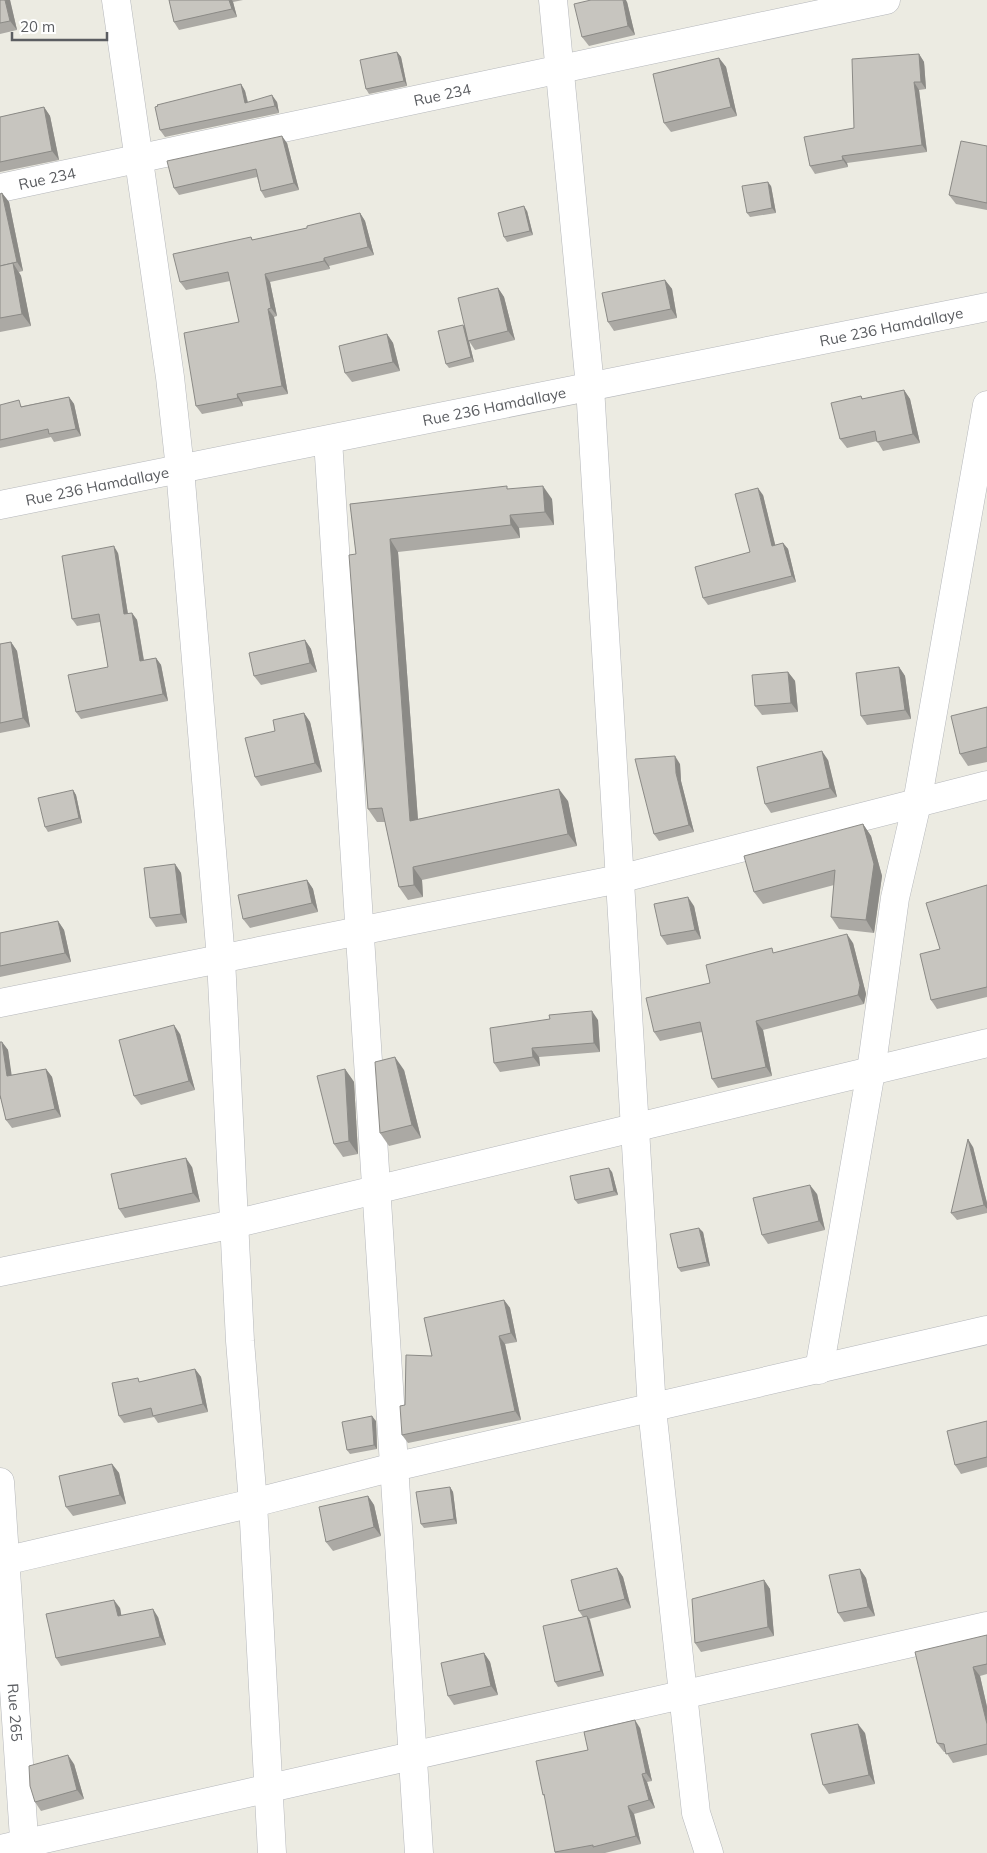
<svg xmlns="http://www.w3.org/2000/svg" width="987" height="1853" viewBox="0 0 987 1853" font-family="Mulish,sans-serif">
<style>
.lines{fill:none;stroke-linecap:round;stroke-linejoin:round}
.minor-casing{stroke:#b5b7bb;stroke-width:29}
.minor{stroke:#fff;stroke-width:28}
.wall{fill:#aba9a4}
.shaded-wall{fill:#8b8a86}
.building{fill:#c7c5bf;stroke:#8b8a86}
.labels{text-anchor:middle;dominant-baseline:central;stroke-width:5;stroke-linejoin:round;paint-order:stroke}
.street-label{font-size:15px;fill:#5b5d61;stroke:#fff}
</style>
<rect width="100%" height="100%" fill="#ecebe2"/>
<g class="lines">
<defs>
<g id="minor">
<path d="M 116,0 L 170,377 L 180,469 L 221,959 L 240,1341 L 253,1503 L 272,1853"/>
<path d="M 553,0 L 590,387 L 652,1409 L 696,1813 L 709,1853"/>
<path id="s1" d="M 0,188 L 886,0"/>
<path d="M 328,440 L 419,1853"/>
<path id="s2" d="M 0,505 L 987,307"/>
<path d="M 0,1003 L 619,879 L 987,785"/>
<path d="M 0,1272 L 234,1224 L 987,1043"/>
<path d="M 819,1370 L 871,1071 L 895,898 L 917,803 L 987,405"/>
<path id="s3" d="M 0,1482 L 25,1853"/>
<path d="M 0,1562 L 253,1503 L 394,1467 L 987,1330"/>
<path d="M 0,1849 L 987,1626"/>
</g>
</defs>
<use href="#minor" class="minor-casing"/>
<use href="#minor" class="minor"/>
</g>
<g class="wall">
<path d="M 0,0 L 10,0 L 17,30 L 0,34 Z"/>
<path d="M 169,0 L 243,0 L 233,2 L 237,17 L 179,30 L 174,22 Z"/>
<path d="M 627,2 L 635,35 L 589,46 L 582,37 Z"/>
<path d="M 397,52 L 401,57 L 407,86 L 369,94 L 366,89 Z"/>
<path d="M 919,54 L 924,62 L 926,89 L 919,90 L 927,152 L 847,163 L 848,167 L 815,174 L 810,166 L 854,128 Z"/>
<path d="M 719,58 L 726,67 L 737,116 L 671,132 L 664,123 Z"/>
<path d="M 241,84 L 245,91 L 248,102 L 277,102 L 279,113 L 165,137 L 160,130 Z"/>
<path d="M 44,107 L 50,116 L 59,160 L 0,172 L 0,117 Z"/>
<path d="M 287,143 L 299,190 L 265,198 L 261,191 L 257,177 L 179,195 L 174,188 Z"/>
<path d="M 987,146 L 987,210 L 956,204 L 949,195 Z"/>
<path d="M 771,186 L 776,213 L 750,217 L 747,213 Z"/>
<path d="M 2,193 L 9,202 L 23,271 L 19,272 L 21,276 L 31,326 L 0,332 L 0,194 Z"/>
<path d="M 527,211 L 533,235 L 507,242 L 504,237 Z"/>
<path d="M 360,213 L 365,221 L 374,255 L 329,266 L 330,269 L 270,282 L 277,316 L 274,317 L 288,394 L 242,402 L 243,406 L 202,414 L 196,406 L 239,322 L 230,281 L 186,290 L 180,282 L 251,237 L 253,240 L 307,228 Z"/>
<path d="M 665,280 L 672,289 L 677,318 L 614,331 L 608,322 Z"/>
<path d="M 498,288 L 504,297 L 515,340 L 475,350 L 469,341 L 474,362 L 449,368 L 446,364 L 466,329 Z"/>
<path d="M 387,334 L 393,343 L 400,371 L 352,382 L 345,373 Z"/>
<path d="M 904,390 L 910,399 L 920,443 L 883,451 L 877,441 L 847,448 L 840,439 L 861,396 L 863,399 Z"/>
<path d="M 69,397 L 74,404 L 81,436 L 54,442 L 51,437 L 0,448 L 0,405 L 23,406 Z"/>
<path d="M 509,489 L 552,499 L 554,525 L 519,528 L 520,538 L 398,552 L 418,819 L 568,801 L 577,846 L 422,880 L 423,897 L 408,900 L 399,887 L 385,822 L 377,822 L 368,809 L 356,554 L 350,504 Z"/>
<path d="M 763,495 L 775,545 L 783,543 L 788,549 L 796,582 L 708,605 L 703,598 L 750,552 Z"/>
<path d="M 118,553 L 128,614 L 132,613 L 137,620 L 144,660 L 156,658 L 161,665 L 168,701 L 81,719 L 76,712 L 108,667 L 100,622 L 77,626 L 72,619 Z"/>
<path d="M 305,640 L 311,649 L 317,672 L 261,685 L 254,676 Z"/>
<path d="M 11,642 L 17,651 L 30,727 L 0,733 L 0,644 Z"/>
<path d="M 899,667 L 905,676 L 911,719 L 867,725 L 861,716 Z"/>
<path d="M 788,672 L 795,681 L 798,712 L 762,715 L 755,706 Z"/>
<path d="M 987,707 L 987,762 L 968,766 L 960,754 Z"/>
<path d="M 304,713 L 310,722 L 322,772 L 261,786 L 255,777 L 275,731 Z"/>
<path d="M 828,760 L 837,797 L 771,813 L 765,804 Z"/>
<path d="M 680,764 L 681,781 L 694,832 L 659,841 L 654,834 Z"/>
<path d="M 73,790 L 76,795 L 82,823 L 48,832 L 45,827 Z"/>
<path d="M 863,824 L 871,836 L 882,876 L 874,933 L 839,929 L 831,917 L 834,885 L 763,904 L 754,892 Z"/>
<path d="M 175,864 L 181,873 L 187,923 L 156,927 L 150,918 Z"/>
<path d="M 307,880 L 313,889 L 318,912 L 250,928 L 243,919 Z"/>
<path d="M 987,885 L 987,997 L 937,1009 L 931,1000 L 940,949 Z"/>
<path d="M 694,906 L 701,939 L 667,945 L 661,936 Z"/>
<path d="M 58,921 L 64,930 L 71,962 L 0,977 L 0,933 Z"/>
<path d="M 853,943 L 866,994 L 864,1004 L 763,1030 L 772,1076 L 718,1088 L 712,1079 L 702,1032 L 660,1041 L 654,1032 L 710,983 L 775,953 Z"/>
<path d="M 598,1020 L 600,1052 L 539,1057 L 540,1066 L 500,1072 L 494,1063 Z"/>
<path d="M 180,1034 L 195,1090 L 141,1105 L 134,1096 Z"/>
<path d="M 0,1042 L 2,1042 L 8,1050 L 11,1075 L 46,1069 L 52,1077 L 61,1117 L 12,1128 L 6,1120 L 1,1099 L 0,1099 Z"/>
<path d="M 345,1069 L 354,1082 L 358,1154 L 343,1157 L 334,1144 Z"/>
<path d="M 404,1070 L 421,1138 L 389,1146 L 380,1133 Z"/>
<path d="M 973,1147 L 987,1203 L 987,1213 L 957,1220 L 951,1213 Z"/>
<path d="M 192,1167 L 200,1202 L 125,1218 L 119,1209 Z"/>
<path d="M 612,1172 L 618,1195 L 578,1204 L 575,1200 Z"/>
<path d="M 817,1194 L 825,1230 L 768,1244 L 762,1235 Z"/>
<path d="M 703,1232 L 710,1266 L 681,1272 L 678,1268 Z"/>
<path d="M 504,1300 L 510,1308 L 517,1342 L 505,1344 L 521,1420 L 408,1443 L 402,1435 L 405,1405 L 432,1356 Z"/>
<path d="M 195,1369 L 201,1377 L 208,1412 L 158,1423 L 154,1417 L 124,1423 L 119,1416 L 140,1382 Z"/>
<path d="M 376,1421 L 377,1449 L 350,1454 L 347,1450 Z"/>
<path d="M 987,1421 L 987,1467 L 961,1474 L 955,1465 Z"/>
<path d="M 112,1464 L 119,1473 L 126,1504 L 73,1516 L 66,1507 Z"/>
<path d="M 450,1487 L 453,1492 L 457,1524 L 424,1528 L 421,1524 Z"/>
<path d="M 368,1496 L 374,1505 L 381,1536 L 333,1551 L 326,1542 Z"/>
<path d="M 617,1568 L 623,1577 L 631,1608 L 589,1619 L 604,1676 L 558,1687 L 555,1682 L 583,1617 L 579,1611 Z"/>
<path d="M 860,1569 L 866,1578 L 875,1616 L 844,1622 L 838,1613 Z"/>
<path d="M 764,1580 L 770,1589 L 774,1636 L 701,1652 L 695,1643 Z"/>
<path d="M 120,1608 L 121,1615 L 158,1617 L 166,1645 L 61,1666 L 56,1658 Z"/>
<path d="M 987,1635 L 987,1674 L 980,1676 L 987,1707 L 987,1755 L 953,1763 L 946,1752 L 944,1752 L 937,1743 Z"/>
<path d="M 484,1653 L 490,1662 L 498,1695 L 454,1705 L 448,1696 Z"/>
<path d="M 640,1728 L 652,1781 L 647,1782 L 655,1808 L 634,1814 L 641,1844 L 605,1853 L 555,1853 L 545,1797 L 543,1795 L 588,1750 Z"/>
<path d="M 865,1733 L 875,1784 L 829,1794 L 823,1785 Z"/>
<path d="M 74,1764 L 84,1799 L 41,1811 L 35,1802 Z"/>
</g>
<g class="shaded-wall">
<path d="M 5,0 L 10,0 L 17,30 L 10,21 Z"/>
<path d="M 229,0 L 232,0 L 233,2 L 237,17 L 232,9 Z"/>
<path d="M 623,0 L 626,0 L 627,2 L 635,35 L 628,26 Z"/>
<path d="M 397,52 L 401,57 L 407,86 L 404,81 Z"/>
<path d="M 919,54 L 924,62 L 926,89 L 921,82 Z"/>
<path d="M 719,58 L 726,67 L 737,116 L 731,107 Z"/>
<path d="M 914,82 L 919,90 L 927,152 L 922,145 Z"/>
<path d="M 241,84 L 245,91 L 249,109 L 245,103 Z"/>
<path d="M 272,95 L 277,102 L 279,113 L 275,106 Z"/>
<path d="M 44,107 L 50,116 L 59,160 L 52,151 Z"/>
<path d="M 282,136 L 287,143 L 299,190 L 294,183 Z"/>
<path d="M 842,156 L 847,163 L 848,167 L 843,160 Z"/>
<path d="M 768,182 L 771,186 L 776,213 L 772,208 Z"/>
<path d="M 2,193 L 9,202 L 23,271 L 17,262 Z"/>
<path d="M 524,206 L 527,211 L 533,235 L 530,231 Z"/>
<path d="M 360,213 L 365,221 L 374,255 L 368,247 Z"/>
<path d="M 324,258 L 329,266 L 330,269 L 324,261 Z"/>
<path d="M 13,263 L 21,276 L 31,326 L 22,314 Z"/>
<path d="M 265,274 L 270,282 L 277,316 L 271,308 Z"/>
<path d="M 665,280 L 672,289 L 677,318 L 671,309 Z"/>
<path d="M 498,288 L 504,297 L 515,340 L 508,331 Z"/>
<path d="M 268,309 L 274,317 L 288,394 L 282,386 Z"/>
<path d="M 463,325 L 466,329 L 474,362 L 471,357 Z"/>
<path d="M 387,334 L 393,343 L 400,371 L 393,362 Z"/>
<path d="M 904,390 L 910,399 L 920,443 L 913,434 Z"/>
<path d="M 237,394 L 242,402 L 243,406 L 238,398 Z"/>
<path d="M 69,397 L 74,404 L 81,436 L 76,429 Z"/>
<path d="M 543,486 L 552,499 L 554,525 L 545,512 Z"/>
<path d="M 758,488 L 763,495 L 777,552 L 772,546 Z"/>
<path d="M 510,515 L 519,528 L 520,538 L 511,525 Z"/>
<path d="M 390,539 L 398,552 L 419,834 L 410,821 Z"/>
<path d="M 783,543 L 788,549 L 796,582 L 792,576 Z"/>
<path d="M 114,546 L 118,553 L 129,621 L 124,614 Z"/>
<path d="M 132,613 L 137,620 L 145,668 L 140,661 Z"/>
<path d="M 305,640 L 311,649 L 317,672 L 310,663 Z"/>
<path d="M 11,642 L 17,651 L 30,727 L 23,718 Z"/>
<path d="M 156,658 L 161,665 L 168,701 L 163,694 Z"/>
<path d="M 899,667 L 905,676 L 911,719 L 905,710 Z"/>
<path d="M 788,672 L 795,681 L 798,712 L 791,703 Z"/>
<path d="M 304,713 L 310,722 L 322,772 L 315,763 Z"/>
<path d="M 822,751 L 828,760 L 837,797 L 830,788 Z"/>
<path d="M 675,756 L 680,764 L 681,781 L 694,832 L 689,825 L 676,773 Z"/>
<path d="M 559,789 L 568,801 L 577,846 L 568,834 Z"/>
<path d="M 73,790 L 76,795 L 82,823 L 79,818 Z"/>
<path d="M 863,824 L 871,836 L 882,876 L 874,933 L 866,920 Z"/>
<path d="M 175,864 L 181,873 L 187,923 L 181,914 Z"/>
<path d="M 413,867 L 422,880 L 423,897 L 414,885 Z"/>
<path d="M 307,880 L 313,889 L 318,912 L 312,903 Z"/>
<path d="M 688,897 L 694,906 L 701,939 L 695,930 Z"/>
<path d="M 58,921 L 64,930 L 71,962 L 65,953 Z"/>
<path d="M 847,934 L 853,943 L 866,994 L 864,1004 L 858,995 Z"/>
<path d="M 592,1011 L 598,1020 L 600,1052 L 594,1043 Z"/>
<path d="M 756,1021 L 763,1030 L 772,1076 L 766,1067 Z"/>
<path d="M 174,1025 L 180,1034 L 195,1090 L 189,1081 Z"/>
<path d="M 2,1042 L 8,1050 L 13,1084 L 7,1076 Z"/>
<path d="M 532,1048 L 539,1057 L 540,1066 L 533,1057 Z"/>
<path d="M 395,1057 L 404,1070 L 421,1138 L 412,1125 Z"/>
<path d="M 46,1069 L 52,1077 L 61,1117 L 55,1109 Z"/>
<path d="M 345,1069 L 354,1082 L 358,1154 L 349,1141 Z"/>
<path d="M 968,1139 L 973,1147 L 987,1203 L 987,1209 L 984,1205 Z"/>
<path d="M 186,1158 L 192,1167 L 200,1202 L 193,1193 Z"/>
<path d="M 609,1168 L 612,1172 L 618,1195 L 614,1191 Z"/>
<path d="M 810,1185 L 817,1194 L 825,1230 L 819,1221 Z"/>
<path d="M 699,1228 L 703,1232 L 710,1266 L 707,1262 Z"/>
<path d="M 504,1300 L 510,1308 L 517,1342 L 511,1333 Z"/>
<path d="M 499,1336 L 505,1344 L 521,1420 L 515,1411 Z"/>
<path d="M 195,1369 L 201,1377 L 208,1412 L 203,1404 Z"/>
<path d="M 372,1416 L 376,1421 L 377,1449 L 374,1445 Z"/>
<path d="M 112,1464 L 119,1473 L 126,1504 L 120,1495 Z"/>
<path d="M 450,1487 L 453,1492 L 457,1524 L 454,1519 Z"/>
<path d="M 368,1496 L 374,1505 L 381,1536 L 374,1527 Z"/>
<path d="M 617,1568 L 623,1577 L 631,1608 L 625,1599 Z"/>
<path d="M 860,1569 L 866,1578 L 875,1616 L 868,1607 Z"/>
<path d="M 764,1580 L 770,1589 L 774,1636 L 768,1627 Z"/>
<path d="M 114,1600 L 120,1608 L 123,1624 L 118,1616 Z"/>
<path d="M 153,1609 L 158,1617 L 166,1645 L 160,1637 Z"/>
<path d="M 587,1616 L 590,1620 L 604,1676 L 601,1671 Z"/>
<path d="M 484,1653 L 490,1662 L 498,1695 L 491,1686 Z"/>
<path d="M 973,1667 L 980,1676 L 987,1707 L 987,1724 Z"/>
<path d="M 635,1720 L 640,1728 L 652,1781 L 646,1773 Z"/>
<path d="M 858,1724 L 865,1733 L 875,1784 L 869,1775 Z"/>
<path d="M 68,1755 L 74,1764 L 84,1799 L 77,1790 Z"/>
<path d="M 642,1774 L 647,1782 L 655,1808 L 649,1800 Z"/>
<path d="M 628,1806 L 634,1814 L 641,1844 L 636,1836 Z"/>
</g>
<g class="building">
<path d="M 0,0 L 5,0 L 10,21 L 0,23 Z"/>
<path d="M 169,0 L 229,0 L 232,9 L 174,22 Z"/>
<path d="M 591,0 L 623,0 L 628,26 L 582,37 L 574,4 Z"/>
<path d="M 397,52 L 404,81 L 366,89 L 360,60 Z"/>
<path d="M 919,54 L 921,82 L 914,82 L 922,145 L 842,156 L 843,160 L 810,166 L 804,137 L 854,128 L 852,59 Z"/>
<path d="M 719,58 L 731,107 L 664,123 L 653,74 Z"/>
<path d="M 241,84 L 245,103 L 272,95 L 275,106 L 160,130 L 155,107 L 158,106 L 157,105 Z"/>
<path d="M 44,107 L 52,151 L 0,162 L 0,117 Z"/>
<path d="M 282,136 L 294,183 L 261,191 L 256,169 L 174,188 L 167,161 Z"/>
<path d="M 961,141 L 987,146 L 987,203 L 949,195 Z"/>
<path d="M 768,182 L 772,208 L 747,213 L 742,186 Z"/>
<path d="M 2,193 L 17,262 L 0,266 L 0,194 Z"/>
<path d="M 524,206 L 530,231 L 504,237 L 498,213 Z"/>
<path d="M 360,213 L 368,247 L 324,258 L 324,261 L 265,274 L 271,308 L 268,309 L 282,386 L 237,394 L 238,398 L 196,406 L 184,333 L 239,322 L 228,272 L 180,282 L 173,254 L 251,237 L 252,240 L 307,228 L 307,226 Z"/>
<path d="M 13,263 L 22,314 L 0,318 L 0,266 Z"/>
<path d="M 665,280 L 671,309 L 608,322 L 602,293 Z"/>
<path d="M 498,288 L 508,331 L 468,341 L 458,298 Z"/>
<path d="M 463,325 L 471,357 L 446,364 L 438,331 Z"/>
<path d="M 387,334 L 393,362 L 345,373 L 339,346 Z"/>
<path d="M 904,390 L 913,434 L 877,442 L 875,431 L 840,439 L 831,403 L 861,396 L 862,399 Z"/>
<path d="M 69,397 L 76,429 L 49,434 L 48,429 L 0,440 L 0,405 L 19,400 L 21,407 Z"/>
<path d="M 507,486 L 507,489 L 543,486 L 545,512 L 510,515 L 511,525 L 390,539 L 410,821 L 559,789 L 568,834 L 413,867 L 414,885 L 399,887 L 382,808 L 368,809 L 349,555 L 356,554 L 350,504 Z"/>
<path d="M 758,488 L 772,546 L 783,543 L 792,576 L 703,598 L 695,567 L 750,552 L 735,494 Z"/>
<path d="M 114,546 L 124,614 L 132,613 L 140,661 L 156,658 L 163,694 L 76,712 L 68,675 L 108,667 L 99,614 L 72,619 L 62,556 Z"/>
<path d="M 305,640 L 310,663 L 254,676 L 249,653 Z"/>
<path d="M 11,642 L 23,718 L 0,723 L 0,644 Z"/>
<path d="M 899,667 L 905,710 L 861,716 L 856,673 Z"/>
<path d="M 788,672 L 791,703 L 755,706 L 752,675 Z"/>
<path d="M 987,707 L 987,747 L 960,754 L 951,716 Z"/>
<path d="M 304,713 L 315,763 L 255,777 L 245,738 L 275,731 L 273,720 Z"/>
<path d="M 822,751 L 830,788 L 765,804 L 757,767 Z"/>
<path d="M 675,756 L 676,773 L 689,825 L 654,834 L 635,759 Z"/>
<path d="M 73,790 L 79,818 L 45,827 L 38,798 Z"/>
<path d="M 863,824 L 874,864 L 866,920 L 831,917 L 835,870 L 754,892 L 744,856 Z"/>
<path d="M 175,864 L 181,914 L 150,918 L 144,868 Z"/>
<path d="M 307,880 L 312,903 L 243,919 L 238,895 Z"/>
<path d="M 987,885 L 987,987 L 931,1000 L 920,954 L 940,949 L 926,903 Z"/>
<path d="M 688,897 L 695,930 L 661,936 L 654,904 Z"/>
<path d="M 58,921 L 65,953 L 0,966 L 0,933 Z"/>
<path d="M 847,934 L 860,985 L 858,995 L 756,1021 L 766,1067 L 712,1079 L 700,1022 L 654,1032 L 646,998 L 710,983 L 706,965 L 772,948 L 773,953 Z"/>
<path d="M 592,1011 L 594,1043 L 532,1048 L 533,1057 L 494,1063 L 490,1028 L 550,1019 L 549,1015 Z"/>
<path d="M 174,1025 L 189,1081 L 134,1096 L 119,1040 Z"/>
<path d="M 0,1042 L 2,1042 L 7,1076 L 46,1069 L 55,1109 L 6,1120 L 0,1095 Z"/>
<path d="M 395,1057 L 412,1125 L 380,1133 L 375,1062 Z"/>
<path d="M 345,1069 L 349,1141 L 334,1144 L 317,1076 Z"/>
<path d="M 968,1139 L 984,1205 L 951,1213 Z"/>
<path d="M 186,1158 L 193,1193 L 119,1209 L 111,1174 Z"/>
<path d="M 609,1168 L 614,1191 L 575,1200 L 570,1176 Z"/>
<path d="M 810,1185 L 819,1221 L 762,1235 L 753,1198 Z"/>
<path d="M 699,1228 L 707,1262 L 678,1268 L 670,1234 Z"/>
<path d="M 504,1300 L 511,1333 L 499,1336 L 515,1411 L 402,1435 L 400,1406 L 405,1405 L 406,1355 L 432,1356 L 424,1318 Z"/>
<path d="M 195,1369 L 203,1404 L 153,1416 L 151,1408 L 119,1416 L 112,1383 L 138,1378 L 139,1382 Z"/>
<path d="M 372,1416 L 374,1445 L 347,1450 L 342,1422 Z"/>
<path d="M 987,1421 L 987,1457 L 955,1465 L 947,1431 Z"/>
<path d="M 112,1464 L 120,1495 L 66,1507 L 59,1476 Z"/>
<path d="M 450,1487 L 454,1519 L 421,1524 L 416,1492 Z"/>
<path d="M 368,1496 L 374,1527 L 326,1542 L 319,1507 Z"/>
<path d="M 617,1568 L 625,1599 L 579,1611 L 571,1580 Z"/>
<path d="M 860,1569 L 868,1607 L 838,1613 L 829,1575 Z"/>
<path d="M 764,1580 L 768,1627 L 695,1643 L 692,1599 Z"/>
<path d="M 114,1600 L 118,1616 L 153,1609 L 160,1637 L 56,1658 L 46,1614 Z"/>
<path d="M 587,1616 L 601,1671 L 555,1682 L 543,1626 Z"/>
<path d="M 987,1635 L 987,1664 L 973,1667 L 987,1724 L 987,1744 L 946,1754 L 944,1744 L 937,1743 L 915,1652 Z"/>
<path d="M 484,1653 L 491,1686 L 448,1696 L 441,1663 Z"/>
<path d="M 635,1720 L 646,1773 L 642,1774 L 649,1800 L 628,1806 L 636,1836 L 593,1847 L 593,1845 L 555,1852 L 544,1794 L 543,1795 L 536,1761 L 588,1750 L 584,1732 Z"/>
<path d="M 858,1724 L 869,1775 L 823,1785 L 811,1734 Z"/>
<path d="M 68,1755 L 77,1790 L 35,1802 L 30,1786 L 29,1766 Z"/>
</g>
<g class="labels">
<g class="street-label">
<text stroke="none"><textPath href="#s1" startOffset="452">Rue 234</textPath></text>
<text stroke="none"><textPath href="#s1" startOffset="48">Rue 234</textPath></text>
<text stroke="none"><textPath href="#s2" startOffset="909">Rue 236 Hamdallaye</textPath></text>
<text stroke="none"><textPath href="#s2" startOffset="504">Rue 236 Hamdallaye</textPath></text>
<text stroke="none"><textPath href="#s2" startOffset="99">Rue 236 Hamdallaye</textPath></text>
<text stroke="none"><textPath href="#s3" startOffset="231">Rue 265</textPath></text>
</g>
</g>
<path d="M12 32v8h95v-8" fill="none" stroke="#5b5d61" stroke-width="2.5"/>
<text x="20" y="32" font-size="15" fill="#5b5d61" stroke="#ffffff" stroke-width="4" paint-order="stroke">20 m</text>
</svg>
